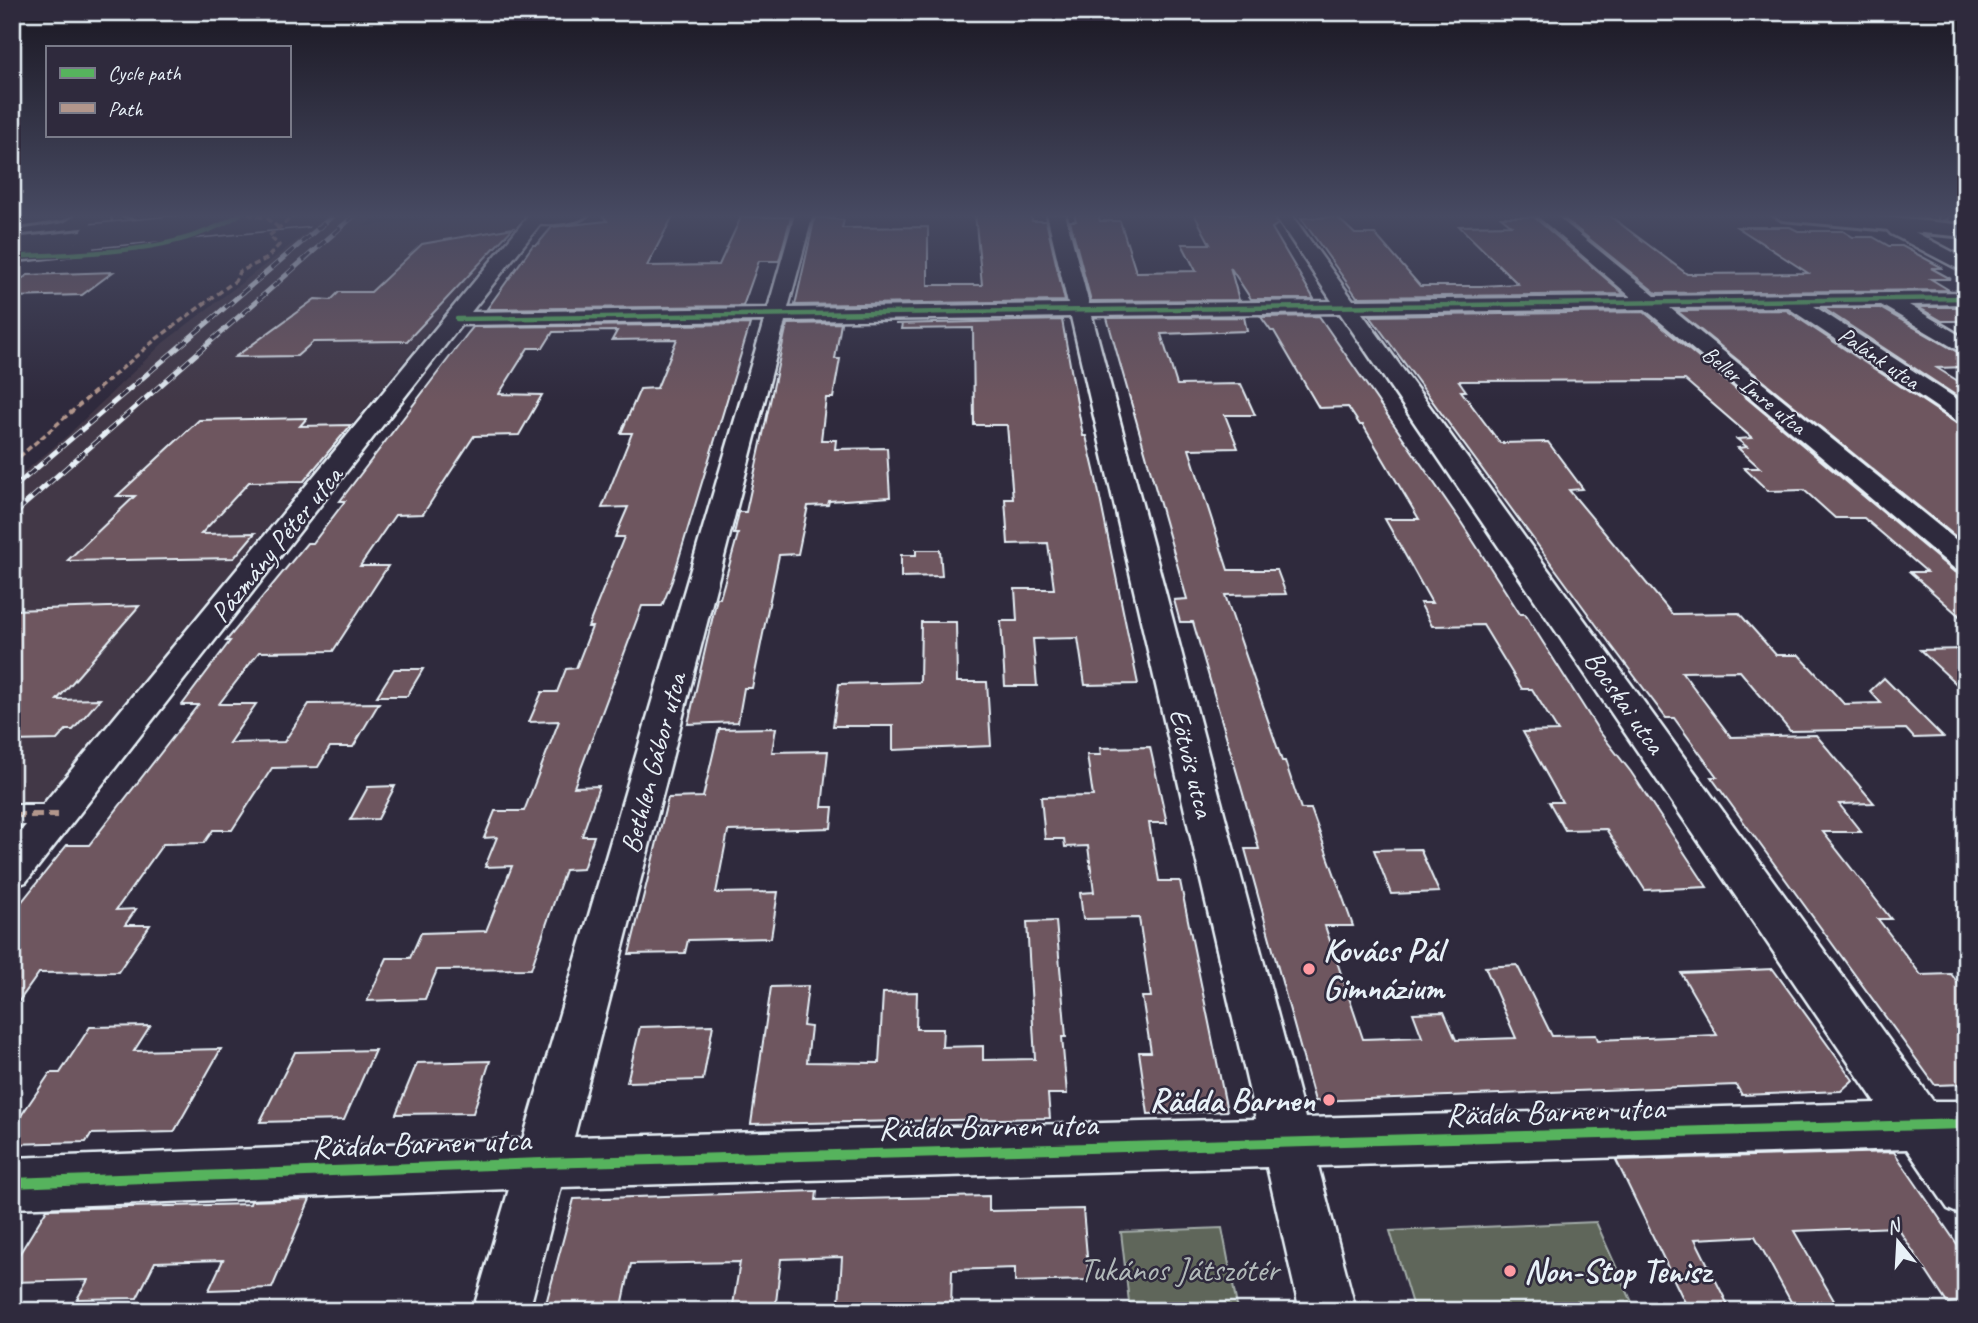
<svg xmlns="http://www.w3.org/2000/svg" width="1978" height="1323" viewBox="0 0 1978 1323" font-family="Caveat,sans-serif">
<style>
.built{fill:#423847}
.green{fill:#5e665a;stroke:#a3aca9;stroke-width:2}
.building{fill:#6e575f;stroke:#e8f1f8;stroke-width:2}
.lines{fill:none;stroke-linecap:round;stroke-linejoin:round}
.service-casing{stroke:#e8f1f8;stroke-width:5}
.pedestrian-casing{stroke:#e8f1f8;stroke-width:6}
.minor-casing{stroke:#e8f1f8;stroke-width:5}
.tertiary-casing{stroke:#e8f1f8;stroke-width:6}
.secondary-casing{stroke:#e8f1f8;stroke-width:6}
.service{fill:#2f2a3d;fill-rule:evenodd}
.pedestrian{fill:#2f2a3d;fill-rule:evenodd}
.minor{fill:#2f2a3d;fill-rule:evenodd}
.tertiary{fill:#2f2a3d;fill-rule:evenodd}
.secondary{fill:#2f2a3d;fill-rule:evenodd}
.rail-far1-casing{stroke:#e8f1f8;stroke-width:5}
.rail-casing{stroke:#e8f1f8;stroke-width:8}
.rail-far1{stroke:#2f2a3d;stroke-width:3.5;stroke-dasharray:10;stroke-linecap:butt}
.rail{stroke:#2f2a3d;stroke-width:5;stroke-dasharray:15;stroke-linecap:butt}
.secondary-bridge-casing{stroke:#e8f1f8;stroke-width:26;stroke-linecap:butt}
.secondary-bridge{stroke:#2f2a3d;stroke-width:23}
.quiet-far1{stroke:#b2968c;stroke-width:3.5;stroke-dasharray:6 3.5;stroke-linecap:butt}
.quiet{stroke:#b2968c;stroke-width:6;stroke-dasharray:12 6;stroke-linecap:butt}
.cycleway-far1-casing{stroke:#2f2a3d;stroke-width:7}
.cycleway-casing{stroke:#2f2a3d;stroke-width:15}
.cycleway-far1{stroke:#56b35d;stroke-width:4.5}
.cycleway{stroke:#56b35d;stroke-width:10}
.poi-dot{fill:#ff9aa2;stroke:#2f2a3d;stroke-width:2.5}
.labels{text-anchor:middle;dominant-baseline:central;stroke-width:5;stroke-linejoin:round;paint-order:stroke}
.far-street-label{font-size:23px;fill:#e8f1f8;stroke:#2f2a3d}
.street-label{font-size:28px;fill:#e8f1f8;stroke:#2f2a3d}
.near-poi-label{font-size:33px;font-weight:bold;fill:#e8f1f8;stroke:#2f2a3d;text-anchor:start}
.near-street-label{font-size:33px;fill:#e8f1f8;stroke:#2f2a3d}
.near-park-label{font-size:33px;fill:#b1b9b9;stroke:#2f2a3d}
</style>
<rect width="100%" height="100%" fill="#2f2a3d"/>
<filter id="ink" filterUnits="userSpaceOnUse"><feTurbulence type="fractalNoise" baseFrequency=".0143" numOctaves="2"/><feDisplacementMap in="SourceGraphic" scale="14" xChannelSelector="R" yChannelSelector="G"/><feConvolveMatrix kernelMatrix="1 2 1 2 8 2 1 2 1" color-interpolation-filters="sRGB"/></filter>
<g filter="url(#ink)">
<path class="built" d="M 331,214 L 378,214 L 364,226 L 472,214 L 525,214 L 12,838 L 12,482 L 67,436 L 163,343 Z"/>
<g class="green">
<path d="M 1596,1222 L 1636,1311 L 1414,1311 L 1390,1231 Z"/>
<path d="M 1222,1228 L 1238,1311 L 1130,1311 L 1121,1232 Z"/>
</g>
<g class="building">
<path d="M 601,214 L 674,214 L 647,266 L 719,265 L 741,217 L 791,217 L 779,261 L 759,261 L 743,306 L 487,309 L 533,245 L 537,245 L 552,227 L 607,221 Z"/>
<path d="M 975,214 L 1031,214 L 1032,221 L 1046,221 L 1065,301 L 795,305 L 815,217 L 844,220 L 842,228 L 928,227 L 928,285 L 982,285 Z"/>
<path d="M 1074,214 L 1098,214 L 1100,221 L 1120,221 L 1136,272 L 1196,271 L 1182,244 L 1210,244 L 1194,214 L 1272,214 L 1278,224 L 1272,228 L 1314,299 L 1251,299 L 1230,267 L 1239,300 L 1091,301 L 1070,221 L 1076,221 Z"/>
<path d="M 1561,216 L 1610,216 L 1687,274 L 1808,273 L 1737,227 L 1790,227 L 1798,231 L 1843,231 L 1853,237 L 1873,237 L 1889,246 L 1902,246 L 1943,268 L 1931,268 L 1951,279 L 1931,279 L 1949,290 L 1656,293 Z"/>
<path d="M 1337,217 L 1355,234 L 1375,234 L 1420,286 L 1482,286 L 1518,284 L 1459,226 L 1511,225 L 1501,217 L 1534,217 L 1624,294 L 1357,297 L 1301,218 Z"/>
<path d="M 513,228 L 407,341 L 313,342 L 297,356 L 235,357 L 315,299 L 331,300 L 339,292 L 371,292 L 422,244 Z"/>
<path d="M 113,272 L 82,295 L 12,297 L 12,285 L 28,275 Z"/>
<path d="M 1918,307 L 1966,307 L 1966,321 L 1942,321 Z"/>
<path d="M 1823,308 L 1880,308 L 1966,357 L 1966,367 L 1937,368 L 1966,386 L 1966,402 Z"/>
<path d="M 1786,310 L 1956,423 L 1966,425 L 1966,536 L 1955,536 L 1677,311 Z"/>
<path d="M 1644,312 L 1953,571 L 1966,577 L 1966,622 L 1910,572 L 1927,572 L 1864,518 L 1835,518 L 1804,490 L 1768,491 L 1744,468 L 1760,468 L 1738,448 L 1747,447 L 1737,439 L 1752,438 L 1685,380 L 1459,381 L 1466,391 L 1461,391 L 1500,443 L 1548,442 L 1583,489 L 1569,490 L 1672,614 L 1739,613 L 1776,655 L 1799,655 L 1844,704 L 1881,703 L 1870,691 L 1884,678 L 1943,737 L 1914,738 L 1906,729 L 1790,731 L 1740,671 L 1682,672 L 1731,737 L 1816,735 L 1874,803 L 1839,804 L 1861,832 L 1823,832 L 1891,919 L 1878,919 L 1921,975 L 1951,974 L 1966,993 L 1966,1084 L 1935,1085 L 1711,777 L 1717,777 L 1674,718 L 1666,718 L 1608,641 L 1370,316 Z"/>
<path d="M 1319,316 L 1459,519 L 1520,614 L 1525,614 L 1599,731 L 1631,772 L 1707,887 L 1645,890 L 1606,829 L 1565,830 L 1549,802 L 1562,802 L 1523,732 L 1558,731 L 1532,689 L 1522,689 L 1483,625 L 1432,626 L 1420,603 L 1432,603 L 1385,519 L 1419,519 L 1363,425 L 1360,425 L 1348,407 L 1319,408 L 1274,331 L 1271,331 L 1261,317 Z"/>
<path d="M 1244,317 L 1247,331 L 1161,334 L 1177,385 L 1241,384 L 1255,415 L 1225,415 L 1238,448 L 1189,449 L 1228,570 L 1277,570 L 1286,594 L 1225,595 L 1282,761 L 1285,761 L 1301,809 L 1311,809 L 1353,926 L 1325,926 L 1363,1039 L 1422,1037 L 1413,1013 L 1444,1012 L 1456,1040 L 1516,1038 L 1485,967 L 1517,965 L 1552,1036 L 1596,1035 L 1598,1040 L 1717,1035 L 1681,973 L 1773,969 L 1853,1080 L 1841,1091 L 1742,1095 L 1736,1085 L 1315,1101 L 1245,849 L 1259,849 L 1193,622 L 1180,622 L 1174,600 L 1187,599 L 1107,318 Z"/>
<path d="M 1062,320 L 1083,436 L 1086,436 L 1095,474 L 1138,684 L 1085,685 L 1078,638 L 1033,639 L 1037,686 L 1005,686 L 1001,621 L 1017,621 L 1015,589 L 1054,589 L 1048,543 L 1008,544 L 1005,499 L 1013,499 L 1007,425 L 974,425 L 973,328 L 901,329 L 902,324 L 895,324 Z"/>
<path d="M 841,323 L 835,359 L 840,359 L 833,398 L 826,398 L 821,440 L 836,440 L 835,449 L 887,448 L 890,497 L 829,501 L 828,505 L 808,506 L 798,554 L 779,555 L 752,688 L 744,688 L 738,722 L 688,724 L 717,598 L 720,598 L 738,534 L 734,534 L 739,512 L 746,512 L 787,324 Z"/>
<path d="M 750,324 L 672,581 L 662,606 L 642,606 L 574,787 L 599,786 L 582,836 L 594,836 L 583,869 L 565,870 L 531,969 L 437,970 L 425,999 L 367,1001 L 387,958 L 410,958 L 421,933 L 486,931 L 512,866 L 485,867 L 497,837 L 484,838 L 495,811 L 524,811 L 559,721 L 529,722 L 542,692 L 557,692 L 566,669 L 576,668 L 592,627 L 588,627 L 624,537 L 615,537 L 628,507 L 602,508 L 632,433 L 621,433 L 640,389 L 657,388 L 677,339 L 612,340 L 617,331 L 553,332 L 543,348 L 528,348 L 499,394 L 542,395 L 519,435 L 474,436 L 423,514 L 395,515 L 360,566 L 388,566 L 333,651 L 259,652 L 219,704 L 256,704 L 229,743 L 284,742 L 309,704 L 379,703 L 353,747 L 330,747 L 318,767 L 272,768 L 232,830 L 213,830 L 204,843 L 163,844 L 116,910 L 136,909 L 125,925 L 150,925 L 118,972 L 39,973 L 12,1011 L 12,914 L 67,845 L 89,845 L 198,705 L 182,705 L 230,641 L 226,641 L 307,543 L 313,543 L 345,501 L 340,501 L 468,333 L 473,327 Z"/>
<path d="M 307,418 L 300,426 L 351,425 L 304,481 L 249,482 L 201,534 L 255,533 L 234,558 L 67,561 L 135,496 L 117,496 L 199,420 Z"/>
<path d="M 916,550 L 940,550 L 942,576 L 901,577 L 901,555 L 916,555 Z"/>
<path d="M 139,606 L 57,700 L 100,699 L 73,730 L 66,730 L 57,740 L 12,741 L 12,610 Z"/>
<path d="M 921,622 L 956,622 L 957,682 L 987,682 L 991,746 L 893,750 L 893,726 L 833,726 L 839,684 L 920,682 Z"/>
<path d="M 1966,649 L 1966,693 L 1920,650 Z"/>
<path d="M 394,669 L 423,669 L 407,696 L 377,696 Z"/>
<path d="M 776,728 L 772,752 L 828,751 L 822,807 L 833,807 L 831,828 L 728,831 L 716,893 L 778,892 L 771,938 L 688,940 L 685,953 L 629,954 L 668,798 L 703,797 L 719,729 Z"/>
<path d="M 1150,747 L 1167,823 L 1149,823 L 1159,881 L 1180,881 L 1227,1111 L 1148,1114 L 1139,1052 L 1151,1052 L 1142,997 L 1151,997 L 1139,918 L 1083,919 L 1080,893 L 1094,892 L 1088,846 L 1065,847 L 1064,839 L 1045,839 L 1041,797 L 1093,796 L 1087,755 L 1101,755 L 1100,748 Z"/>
<path d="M 395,786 L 378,819 L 350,820 L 368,787 Z"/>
<path d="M 1420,849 L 1439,892 L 1391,894 L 1374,850 Z"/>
<path d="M 1056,921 L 1066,1037 L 1062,1037 L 1067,1094 L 1048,1094 L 1050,1118 L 751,1124 L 771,987 L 808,986 L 803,1026 L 811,1027 L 807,1062 L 879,1063 L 883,993 L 917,992 L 916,1029 L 943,1029 L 942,1047 L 983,1046 L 983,1060 L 1035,1059 L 1027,922 Z"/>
<path d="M 713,1025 L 703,1080 L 627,1082 L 640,1027 Z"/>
<path d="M 150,1026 L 134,1051 L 221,1049 L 174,1132 L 91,1134 L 86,1142 L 12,1144 L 12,1129 L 50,1073 L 60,1073 L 90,1027 Z"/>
<path d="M 375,1050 L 344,1120 L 260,1122 L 295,1052 Z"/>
<path d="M 490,1061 L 473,1113 L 396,1114 L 417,1063 Z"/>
<path d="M 1894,1152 L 1966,1257 L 1966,1302 L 1947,1303 L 1897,1227 L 1794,1231 L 1840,1311 L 1796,1311 L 1755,1236 L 1695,1239 L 1731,1311 L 1689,1311 L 1616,1160 Z"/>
<path d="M 817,1191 L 816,1200 L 989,1196 L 989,1211 L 1083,1209 L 1089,1280 L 1015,1282 L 1015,1268 L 952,1270 L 951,1311 L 913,1311 L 913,1302 L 839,1304 L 842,1257 L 781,1259 L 775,1311 L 732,1311 L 740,1262 L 631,1264 L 621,1311 L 544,1311 L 574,1199 Z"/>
<path d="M 310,1199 L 272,1288 L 209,1290 L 223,1260 L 155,1262 L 137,1298 L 77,1299 L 88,1280 L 12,1282 L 12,1266 L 47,1209 L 250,1204 L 251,1201 Z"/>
</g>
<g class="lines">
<defs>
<g id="service">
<path d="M 113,214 L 121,214 L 120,217 L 144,223 L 140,226 L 113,221 Z"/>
<path d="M 1939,214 L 1947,214 L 1947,218 L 1940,220 Z"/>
</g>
<path id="pedestrian" d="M 12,805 L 58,805 L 68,808 L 72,815 L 68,822 L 58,825 L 12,825 Z"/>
<g id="minor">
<path d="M 530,214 L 542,214 L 545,218 L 471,312 L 768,308 L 795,214 L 813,214 L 788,308 L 1068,304 L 1047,214 L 1065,214 L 1089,304 L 1332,301 L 1274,214 L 1291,214 L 1353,300 L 1631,297 L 1535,214 L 1554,214 L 1655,296 L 1966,292 L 1966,304 L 1909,305 L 1966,339 L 1966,355 L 1881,305 L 1814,306 L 1966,405 L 1966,423 L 1957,421 L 1787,307 L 1670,308 L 1966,548 L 1966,572 L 1955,569 L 1645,309 L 1362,313 L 1933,1101 L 1966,1101 L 1966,1217 L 1948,1209 L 1907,1149 L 1318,1166 L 1356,1311 L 1300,1311 L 1267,1167 L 561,1187 L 529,1311 L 473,1311 L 509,1189 L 12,1208 L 12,1158 L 523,1139 L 764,321 L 461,325 L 26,882 L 12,887 L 12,842 ZM 1340,313 L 1876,1103 L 1305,1118 L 1092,316 ZM 1071,317 L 1256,1119 L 574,1137 L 785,321 Z"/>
<path d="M 1892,220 L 1966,259 L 1966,273 L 1891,234 L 1883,225 Z"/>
</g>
<g id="tertiary">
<path d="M 22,214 L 73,214 L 63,220 L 12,228 L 12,216 Z"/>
<path d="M 528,214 L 588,214 C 578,225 543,226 529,222 L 526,218 Z"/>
<path d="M 143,236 L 154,242 L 150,246 L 12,261 L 12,248 Z"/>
</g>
<g id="secondary">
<path d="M 1772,214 L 1851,214 L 1966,225 L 1966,237 L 1782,220 Z"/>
<path d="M 92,230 L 102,236 L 99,240 L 12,250 L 12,238 Z"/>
</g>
</defs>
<use href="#service" class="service-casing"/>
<use href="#pedestrian" class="pedestrian-casing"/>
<use href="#minor" class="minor-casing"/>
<use href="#tertiary" class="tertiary-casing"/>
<use href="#secondary" class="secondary-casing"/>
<use href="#service" class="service"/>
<use href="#pedestrian" class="pedestrian"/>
<use href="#minor" class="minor"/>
<use href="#tertiary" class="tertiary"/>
<use href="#secondary" class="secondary"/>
<defs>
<g id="rail-far1">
<path d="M 12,489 L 335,214"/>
<path d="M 17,511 L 356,214"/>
</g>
<path id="rail" d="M 12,515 L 19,509"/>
</defs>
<use href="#rail-far1" class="rail-far1-casing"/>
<use href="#rail" class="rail-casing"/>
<use href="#rail-far1" class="rail-far1"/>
<use href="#rail" class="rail"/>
<defs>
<path id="secondary-bridge" d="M 92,236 L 309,215"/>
</defs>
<use href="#secondary-bridge" class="secondary-bridge-casing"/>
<use href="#secondary-bridge" class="secondary-bridge"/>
<g class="quiet-far1">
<path d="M 248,214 L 267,218 L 279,228"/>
<path d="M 12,463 L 155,340 L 235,281 L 239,272 L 266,259 L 279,245 L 269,236 L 296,214"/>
</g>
<path class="quiet" d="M 12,815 L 58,815"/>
<defs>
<g id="cycleway-far1">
<path d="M 12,257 C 87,252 175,256 240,214"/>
<path d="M 457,319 L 1966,298"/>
</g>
<path id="cycleway" d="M 12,1183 L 542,1163 L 1966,1124"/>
</defs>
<use href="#cycleway-far1" class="cycleway-far1-casing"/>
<use href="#cycleway" class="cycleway-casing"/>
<use href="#cycleway-far1" class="cycleway-far1"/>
<use href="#cycleway" class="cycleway"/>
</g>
</g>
<linearGradient id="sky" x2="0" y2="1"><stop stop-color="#1a1722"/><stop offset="0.54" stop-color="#474a62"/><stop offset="1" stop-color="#474a62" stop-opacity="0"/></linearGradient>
<rect width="1978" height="400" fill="url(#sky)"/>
<g class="poi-dot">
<circle cx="1309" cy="969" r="7"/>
<circle cx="1329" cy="1100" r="7"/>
<circle cx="1510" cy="1271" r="7"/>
</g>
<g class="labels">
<g class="far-street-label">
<text transform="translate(1879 358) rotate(34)">Palánk utca</text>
<text transform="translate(1754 390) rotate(39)">Beller Imre utca</text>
</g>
<g class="street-label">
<text transform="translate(276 544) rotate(-51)">Pázmány Péter utca</text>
<text transform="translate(1625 702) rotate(55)">Bocskai utca</text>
<text transform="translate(653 763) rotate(-75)">Bethlen Gábor utca</text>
<text transform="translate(1192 763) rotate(76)">Eötvös utca</text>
</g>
<g class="near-poi-label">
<text x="1323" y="950">Kovács Pál<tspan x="1323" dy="38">Gimnázium</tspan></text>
<text x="1315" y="1100" text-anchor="end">Rädda Barnen</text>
<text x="1524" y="1271">Non-Stop Tenisz</text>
</g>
<g class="near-street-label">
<text transform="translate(1555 1111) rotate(-2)">Rädda Barnen utca</text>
<text transform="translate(988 1126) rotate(-1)">Rädda Barnen utca</text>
<text transform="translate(421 1143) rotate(-2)">Rädda Barnen utca</text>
</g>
<g class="near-park-label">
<text x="1179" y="1270">Tukános Játszótér</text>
</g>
</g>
<rect width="1978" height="1323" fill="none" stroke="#2f2a3d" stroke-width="42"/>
<rect x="21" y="21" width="1936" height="1281" fill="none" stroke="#e8f1f8" stroke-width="2.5" filter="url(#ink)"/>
<rect x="46" y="46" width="245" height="91" fill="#2f2a3d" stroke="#797a88" stroke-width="2"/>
<rect x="60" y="68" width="35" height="10" fill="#56b35d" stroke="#797a88" stroke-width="2"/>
<text x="108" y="80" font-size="21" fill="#e8f1f8">Cycle path</text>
<rect x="60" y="103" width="35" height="10" fill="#b2968c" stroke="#797a88" stroke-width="2"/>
<text x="108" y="116" font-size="21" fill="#e8f1f8">Path</text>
<g transform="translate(1898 1242) rotate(342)" stroke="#2f2a3d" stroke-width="5" paint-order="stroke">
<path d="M0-5L12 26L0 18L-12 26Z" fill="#e8f1f8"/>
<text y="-10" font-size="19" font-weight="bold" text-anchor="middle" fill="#e8f1f8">N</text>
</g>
</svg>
